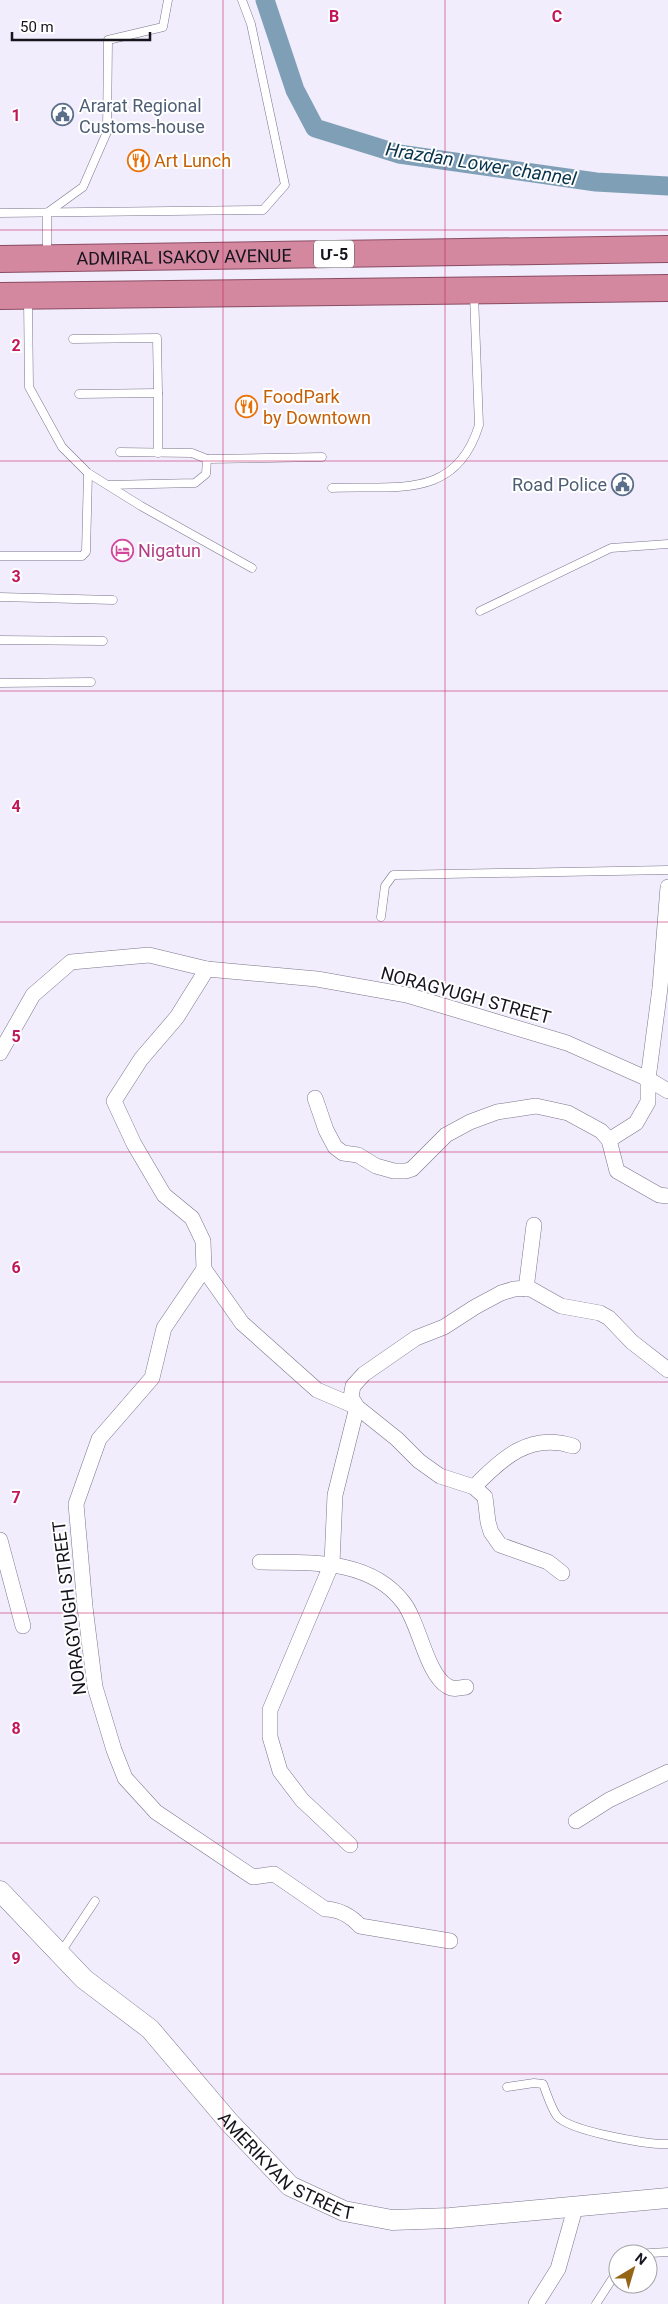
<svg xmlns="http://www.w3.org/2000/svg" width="668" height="2304" viewBox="0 0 668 2304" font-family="Roboto,'Noto Sans Armenian',sans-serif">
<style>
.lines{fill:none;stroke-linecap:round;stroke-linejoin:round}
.canal{stroke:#7f9fb6;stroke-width:19}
.service-casing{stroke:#7b758b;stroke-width:9}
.minor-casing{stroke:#7b758b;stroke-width:16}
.tertiary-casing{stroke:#7b758b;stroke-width:21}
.trunk-casing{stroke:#8a4c62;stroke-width:28}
.service{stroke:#fff;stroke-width:8}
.minor{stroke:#fff;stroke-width:15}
.tertiary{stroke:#fff;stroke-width:20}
.trunk{stroke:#d388a0;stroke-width:26}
.grid{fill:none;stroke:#c2185b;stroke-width:1;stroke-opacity:0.55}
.labels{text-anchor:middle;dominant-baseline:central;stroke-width:4;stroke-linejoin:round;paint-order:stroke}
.shield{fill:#fff;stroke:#5c5a60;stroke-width:1}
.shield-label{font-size:16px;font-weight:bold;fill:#16141c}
.service-label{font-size:18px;fill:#4e5e75;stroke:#fff;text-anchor:start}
.food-label{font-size:18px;fill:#c56008;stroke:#fff;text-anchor:start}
.street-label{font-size:18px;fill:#16141c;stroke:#fff}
.hotel-label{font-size:18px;fill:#b23c85;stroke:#fff;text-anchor:start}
.water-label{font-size:19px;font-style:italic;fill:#08344d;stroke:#fff}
.grid-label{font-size:16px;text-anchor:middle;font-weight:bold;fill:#c2185b;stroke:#fff;stroke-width:4;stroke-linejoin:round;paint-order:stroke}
</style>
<rect width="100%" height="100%" fill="#f1edfc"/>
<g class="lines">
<path class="canal" d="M 265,0 L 295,90 L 315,128 L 399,154 L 596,182 L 668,186"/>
<defs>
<g id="service">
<path d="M 0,213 L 263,210 L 285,185 L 251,24 L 242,0"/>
<path d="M 47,254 L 47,213 L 83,187 L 107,132 L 108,40 L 163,27 L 168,0"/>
<path d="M 28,300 L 29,387 L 62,447 L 88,473 L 141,506 L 252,568"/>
<path d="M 73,339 L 157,338 L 158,393"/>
<path d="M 79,394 L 158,393 L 158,453"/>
<path d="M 207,459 L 322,457"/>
<path d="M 108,485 L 195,483 L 206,474 L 207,459 L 192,453 L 120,452"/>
<path d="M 332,488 C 395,485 456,501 479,425 L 474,295"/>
<path d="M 0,556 L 82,556 L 86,552 L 88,473"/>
<path d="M 0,597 L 113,600"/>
<path d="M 480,611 L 611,548 L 668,544"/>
<path d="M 0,640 L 103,641"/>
<path d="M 0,683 L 91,682"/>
<path d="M 381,917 L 385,886 L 393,875 L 668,870"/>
<path d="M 61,1952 L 95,1901"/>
<path d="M 507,2087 L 534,2083 L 543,2084 C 547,2094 551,2108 557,2116 C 569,2131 648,2145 668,2144"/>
<path d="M 634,2254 L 668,2252"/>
<path d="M 596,2304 L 618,2270"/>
</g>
<g id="minor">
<path d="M 207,969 L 177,1017 L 141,1059 L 114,1101 L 134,1144 L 164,1195 L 192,1218 L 203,1241 L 204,1269 L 242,1323 L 317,1390 L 357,1407 L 397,1439 L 419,1461 L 440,1476 L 474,1487 L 485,1497 L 488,1522 L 491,1532 L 500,1545 L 548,1562 L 562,1573"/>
<path d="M 0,1053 L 33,995 L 71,962 L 149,955 L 207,969 L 317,979 L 407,995 L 567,1043 L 648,1079 L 668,1091"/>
<path d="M 315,1098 L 326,1130 L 335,1147 L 343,1153 L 358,1155 L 376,1166 L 394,1171 L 406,1171 L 412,1169 L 446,1135 L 470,1122 L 497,1112 L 536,1106 L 568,1113 L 601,1131 L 609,1140 L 617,1171 L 659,1195 L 668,1196"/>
<path d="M 609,1140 L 636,1123 L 648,1102 L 648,1079 L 660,988 L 668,887"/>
<path d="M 204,1269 L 164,1328 L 152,1378 L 99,1439 L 76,1504 L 85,1607 L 95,1687 L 114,1750 L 125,1778 L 156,1812 L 253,1877 L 274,1874 L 325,1909 C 338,1909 351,1916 360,1926 L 450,1941"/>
<path d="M 526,1289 L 534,1225"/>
<path d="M 474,1487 C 502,1458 530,1432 573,1446"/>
<path d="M 0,1540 L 23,1626"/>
<path d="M 260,1562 C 310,1563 369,1558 403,1602 C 419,1622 426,1673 447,1686 C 453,1690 460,1688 466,1687"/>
<path d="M 576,1821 L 609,1800 L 668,1772"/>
<path d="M 350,1845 L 302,1800 L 280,1771 L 270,1737 L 270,1710 L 332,1563 L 335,1495 L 357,1407 L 351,1397 L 353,1386 L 364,1374 L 416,1338 L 444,1327 L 475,1307 L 501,1293 L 514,1289 L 529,1288 L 561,1306 L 600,1313 L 609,1318 L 632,1342 L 668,1370"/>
<path d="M 536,2304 L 558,2269 L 576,2205"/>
</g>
<g id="tertiary">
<path id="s1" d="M 0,1891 L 84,1979 L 150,2029 L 229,2122 L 290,2186 L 344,2211 L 392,2220 L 450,2218 L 668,2198"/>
</g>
<g id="trunk">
<path id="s2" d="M 0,259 L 668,249"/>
<path d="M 0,296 L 668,288"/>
</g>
</defs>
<use href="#service" class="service-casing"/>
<use href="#minor" class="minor-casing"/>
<use href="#tertiary" class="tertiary-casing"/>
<use href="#trunk" class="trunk-casing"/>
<use href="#service" class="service"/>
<use href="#minor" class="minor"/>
<use href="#tertiary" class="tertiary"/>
<use href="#trunk" class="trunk"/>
</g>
<path class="grid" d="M 223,0 L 223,2304M 445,0 L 445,2304M 0,230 L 668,230M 0,461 L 668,461M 0,691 L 668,691M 0,922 L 668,922M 0,1152 L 668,1152M 0,1382 L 668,1382M 0,1613 L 668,1613M 0,1843 L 668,1843M 0,2074 L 668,2074"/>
<defs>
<symbol id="civic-ring" viewBox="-11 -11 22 22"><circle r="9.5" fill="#fff" stroke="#5c6f8a" stroke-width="1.5"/><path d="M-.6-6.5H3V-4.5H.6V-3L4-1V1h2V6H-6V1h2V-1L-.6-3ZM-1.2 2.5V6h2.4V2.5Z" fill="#5c6f8a"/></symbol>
<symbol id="restaurant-ring" viewBox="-11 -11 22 22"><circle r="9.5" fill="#fff" stroke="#e8710a" stroke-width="1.5"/><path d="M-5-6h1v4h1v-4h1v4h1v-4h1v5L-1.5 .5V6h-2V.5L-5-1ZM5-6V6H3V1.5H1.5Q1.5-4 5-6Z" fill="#e8710a"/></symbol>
<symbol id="hotel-ring" viewBox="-11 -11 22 22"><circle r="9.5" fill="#fff" stroke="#d1479c" stroke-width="1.5"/><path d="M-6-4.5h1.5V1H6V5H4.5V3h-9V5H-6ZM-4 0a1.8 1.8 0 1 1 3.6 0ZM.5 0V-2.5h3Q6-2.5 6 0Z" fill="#d1479c"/></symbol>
</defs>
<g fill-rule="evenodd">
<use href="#civic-ring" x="50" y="102" width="25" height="25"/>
<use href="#restaurant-ring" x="126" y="148" width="25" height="25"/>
<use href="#restaurant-ring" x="234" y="394" width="25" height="25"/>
<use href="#civic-ring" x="610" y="472" width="25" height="25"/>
<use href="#hotel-ring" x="110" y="538" width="25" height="25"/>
</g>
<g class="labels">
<rect class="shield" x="314" y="240.5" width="40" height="27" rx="4"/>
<g class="shield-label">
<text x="334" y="254">Մ-5</text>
</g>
<g class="service-label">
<text x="79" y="105">Ararat Regional<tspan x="79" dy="21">Customs-house</tspan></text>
<text x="607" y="484" text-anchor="end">Road Police</text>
</g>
<g class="food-label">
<text x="154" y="160">Art Lunch</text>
<text x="263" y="396">FoodPark<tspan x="263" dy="21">by Downtown</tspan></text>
</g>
<g class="street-label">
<text stroke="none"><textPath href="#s2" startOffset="184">ADMIRAL ISAKOV AVENUE</textPath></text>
<text transform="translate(466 995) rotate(15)">NORAGYUGH STREET</text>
<text transform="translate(69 1608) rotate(-97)">NORAGYUGH STREET</text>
<text stroke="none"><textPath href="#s1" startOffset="400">AMERIKYAN STREET</textPath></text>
</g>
<g class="hotel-label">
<text x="138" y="550">Nigatun</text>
</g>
<g class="water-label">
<text transform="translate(481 164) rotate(9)">Hrazdan Lower channel</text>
</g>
</g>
<g class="grid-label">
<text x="334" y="22">B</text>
<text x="557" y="22">C</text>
<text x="16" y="121">1</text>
<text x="16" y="351">2</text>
<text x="16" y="582">3</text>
<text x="16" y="812">4</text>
<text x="16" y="1042">5</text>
<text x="16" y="1273">6</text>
<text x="16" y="1503">7</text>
<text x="16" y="1734">8</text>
<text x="16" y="1964">9</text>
</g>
<g transform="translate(633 2269) rotate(38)"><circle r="24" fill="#ffffff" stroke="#a2a1a4"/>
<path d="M0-4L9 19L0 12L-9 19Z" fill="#966617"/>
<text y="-8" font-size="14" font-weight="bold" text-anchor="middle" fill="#16141c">N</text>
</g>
<path d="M12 32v8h138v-8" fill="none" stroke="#16141c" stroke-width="2.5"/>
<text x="20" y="32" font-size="15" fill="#16141c" stroke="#ffffff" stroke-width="4" paint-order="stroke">50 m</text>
</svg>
